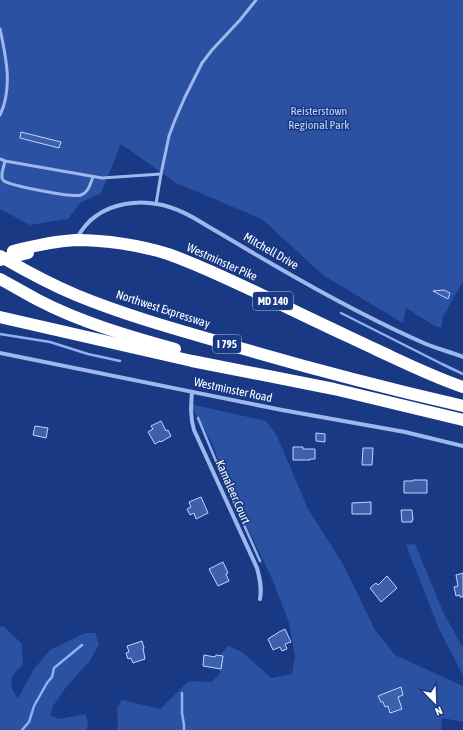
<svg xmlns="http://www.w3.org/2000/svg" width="463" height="730" viewBox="0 0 463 730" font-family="'Asap Condensed',sans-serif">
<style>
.green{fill:#2b51a3}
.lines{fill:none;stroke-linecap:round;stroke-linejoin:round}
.stream{stroke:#90b0ef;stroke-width:2.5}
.building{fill:#3d60ac;stroke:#c3d4f9}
.lane{stroke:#9eb7ec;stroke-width:3}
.street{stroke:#9eb7ec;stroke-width:4}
.highway{stroke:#fff;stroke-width:12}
.highway-bridge{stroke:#fff;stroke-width:12}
.labels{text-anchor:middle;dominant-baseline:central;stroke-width:3;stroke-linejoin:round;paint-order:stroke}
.shield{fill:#193984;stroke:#bac4da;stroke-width:1}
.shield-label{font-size:11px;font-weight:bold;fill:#fff}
.park-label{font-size:12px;fill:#c3d4f9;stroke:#193984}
.street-label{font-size:12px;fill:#fff;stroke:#193984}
</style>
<rect width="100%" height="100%" fill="#193984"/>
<g class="green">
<path d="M 0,0 L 463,0 L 463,281 L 443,317 L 441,328 L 435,326 L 406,308 L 403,323 L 323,275 L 262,219 L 176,183 L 121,144 L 101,193 L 80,203 L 68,219 L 30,225 L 0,209 Z"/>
<path d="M 190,404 L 266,421 L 277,436 L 308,509 L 343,564 L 375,630 L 395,655 L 463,686 L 463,722 L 442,718 L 441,730 L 117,730 L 118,721 L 117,709 L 122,700 L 160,709 L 189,681 L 212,682 L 220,673 L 219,656 L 228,646 L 242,652 L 271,678 L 292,674 L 295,656 L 289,623 L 273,581 L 227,485 L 213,445 Z"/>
<path d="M 415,544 L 444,614 L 463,648 L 463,675 L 439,629 L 406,545 Z"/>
<path d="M 3,626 L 22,644 L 23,665 C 20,668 15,672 13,675 C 9,682 13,693 18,698 L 34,669 L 50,650 L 85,633 L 95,633 L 99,645 L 89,662 L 67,686 L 53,706 L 50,715 L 58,719 L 86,714 L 88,726 L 86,730 L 0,730 L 0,627 Z"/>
</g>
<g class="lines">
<g class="stream">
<path d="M 341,313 L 442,364 L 463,374"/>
<path d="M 0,334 L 50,342 L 88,354 L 120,361"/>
<path d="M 198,418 L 218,466 L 260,561"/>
<path d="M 182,693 L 182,713 L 184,725 L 184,730"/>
<path d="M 22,730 L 29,722 L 34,706 L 47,683 L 52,677 L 54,668 L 82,645"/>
</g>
</g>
<g class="building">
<path d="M 21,132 L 61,142 L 59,148 L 20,138 Z"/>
<path d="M 444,290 L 450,293 L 448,299 L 433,291 Z"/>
<path d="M 161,421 L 166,431 L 168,430 L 171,436 L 161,442 L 160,441 L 155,444 L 148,432 L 153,429 L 151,426 Z"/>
<path d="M 35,426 L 48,428 L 46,438 L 33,435 Z"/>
<path d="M 316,433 L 325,434 L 325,442 L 316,441 Z"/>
<path d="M 293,447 L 303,447 L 303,449 L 315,449 L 315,459 L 310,459 L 310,460 L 293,460 Z"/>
<path d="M 363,448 L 373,448 L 372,465 L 362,465 Z"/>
<path d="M 413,480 L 427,480 L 427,493 L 404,493 L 404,481 L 413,481 Z"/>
<path d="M 201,497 L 208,513 L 196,519 L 194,513 L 190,515 L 187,509 L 191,507 L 189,502 Z"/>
<path d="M 371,502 L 371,514 L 352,514 L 352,503 Z"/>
<path d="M 401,510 L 412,510 L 413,520 L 412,520 L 412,522 L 402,522 Z"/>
<path d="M 223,562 L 228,573 L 226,574 L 229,581 L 218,586 L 209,569 Z"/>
<path d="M 463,573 L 463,597 L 460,597 L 460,595 L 456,596 L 454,587 L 458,586 L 456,575 Z"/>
<path d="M 387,576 L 397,588 L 381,602 L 370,588 L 376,583 L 378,585 Z"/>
<path d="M 285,629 L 291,642 L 285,644 L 287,649 L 282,651 L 280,647 L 273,650 L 268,639 L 279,632 Z"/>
<path d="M 142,641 L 144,648 L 143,648 L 145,659 L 133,663 L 131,658 L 128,659 L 126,653 L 129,652 L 127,646 Z"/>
<path d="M 204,655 L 215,657 L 216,655 L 223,656 L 221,669 L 203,666 Z"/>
<path d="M 401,687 L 403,695 L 398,697 L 402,709 L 390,713 L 388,706 L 385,707 L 383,702 L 381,702 L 378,696 Z"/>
</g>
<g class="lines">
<g class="lane">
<path d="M 0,29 C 6,57 13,88 0,115"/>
<path d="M 0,159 L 5,161 L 102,178 L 161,174"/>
<path d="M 5,161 L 2,173 L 2,178 C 2,179 3,180 4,181 C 12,186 73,198 81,195 C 89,192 90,184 93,177"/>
<path d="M 156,204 L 161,174 L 169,136 L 175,120 L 185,97 L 202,63 L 212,50 L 240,20 L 256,0"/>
</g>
<g class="street">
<path d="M 76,239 C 82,230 87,222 96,216 C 112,204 137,200 157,204 C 176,207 193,217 209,227 C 230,239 251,252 272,264 C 322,293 373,321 426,344 C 438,349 451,352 463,357"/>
<path d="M 0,353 L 282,410 L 405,432 L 463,446"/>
<path d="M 192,392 C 191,405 190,417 194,430 L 257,568 C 260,579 262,588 260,599"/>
</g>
<g class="highway">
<path d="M 13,251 C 33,246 55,241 76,240 C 105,240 140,245 168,254 C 202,266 235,282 268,298 C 304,316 341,333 377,350 C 405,363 433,377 463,387"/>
<path d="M 0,256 C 24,270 50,284 76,295 C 122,314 171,328 220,342 C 300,366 381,387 463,406"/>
<path d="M 0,279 C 13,286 25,293 38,300 C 80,322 128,336 175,349"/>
<path d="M 0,317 L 192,361 L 334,389 L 463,420"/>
</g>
<path class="highway-bridge" d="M 0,260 L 28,253"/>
</g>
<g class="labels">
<g class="shield">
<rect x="253" y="292" width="40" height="18" rx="3"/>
<rect x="213" y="335" width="28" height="18" rx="3"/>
</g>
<g class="shield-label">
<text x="273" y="301">MD 140</text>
<text x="227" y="344">I 795</text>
</g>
<g class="park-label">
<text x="319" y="111">Reisterstown<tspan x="319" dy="14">Regional Park</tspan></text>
</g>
<g class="street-label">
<text transform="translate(271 251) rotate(30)">Mitchell Drive</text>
<text transform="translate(222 262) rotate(24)">Westminster Pike</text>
<text transform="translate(163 309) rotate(18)">Northwest Expressway</text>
<text transform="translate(233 390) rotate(12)">Westminster Road</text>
<text transform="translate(233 492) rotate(66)">Kamaleer Court</text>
</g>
</g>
<g transform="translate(435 702) rotate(157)" stroke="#193984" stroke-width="3" paint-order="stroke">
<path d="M0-3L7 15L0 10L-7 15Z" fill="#ffffff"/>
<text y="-6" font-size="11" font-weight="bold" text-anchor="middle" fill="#ffffff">N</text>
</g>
</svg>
